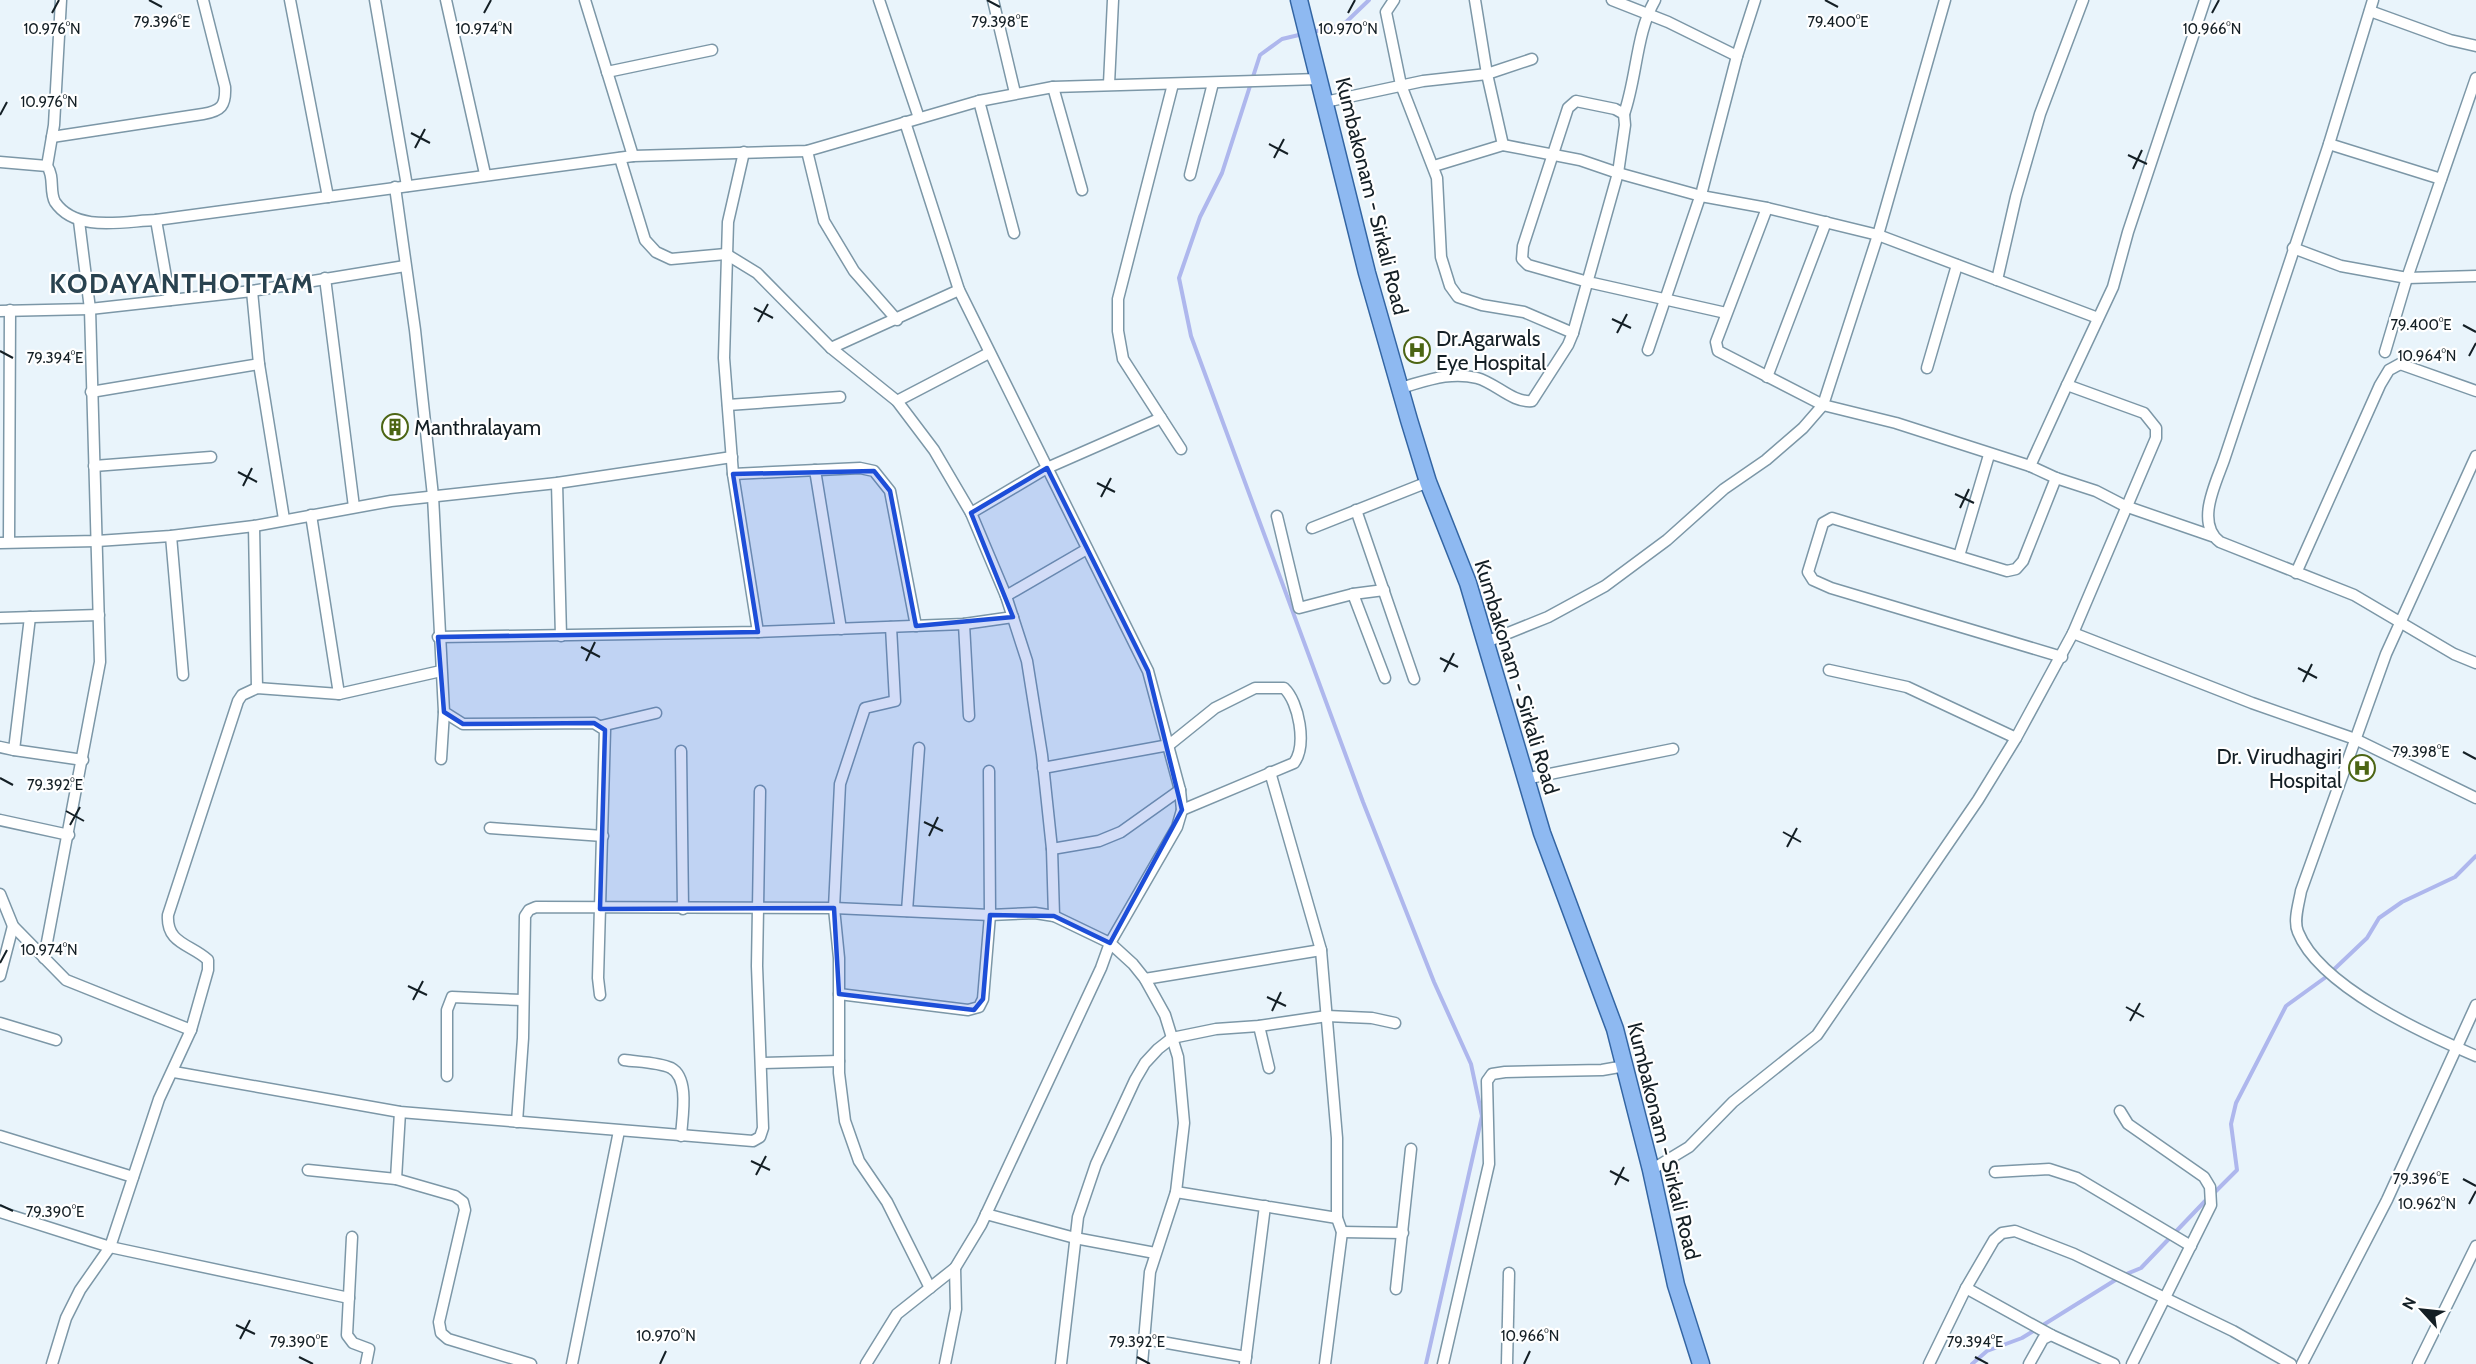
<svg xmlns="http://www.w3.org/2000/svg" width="2476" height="1364" viewBox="0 0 2476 1364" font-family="Cabin,sans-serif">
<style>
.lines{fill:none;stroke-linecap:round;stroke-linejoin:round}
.stream{stroke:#aeb7ed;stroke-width:4}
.minor-casing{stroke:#7c97a7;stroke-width:13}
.primary-casing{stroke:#3365a3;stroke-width:19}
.minor{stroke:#fff;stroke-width:10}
.primary{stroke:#8eb9f1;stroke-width:16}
.marked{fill:#1d4ed8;fill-opacity:0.2;stroke:#1d4ed8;stroke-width:4.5;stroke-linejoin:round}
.ticks{fill:none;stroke:#141f25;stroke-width:2}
.labels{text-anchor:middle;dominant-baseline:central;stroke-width:4.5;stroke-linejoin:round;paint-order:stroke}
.street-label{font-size:21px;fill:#141f25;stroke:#fff}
.poi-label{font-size:21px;fill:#141f25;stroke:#fff;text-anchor:start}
.district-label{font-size:27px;font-weight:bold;letter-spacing:1.5px;fill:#29424f;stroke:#fff}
.ticks-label{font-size:15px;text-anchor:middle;fill:#141f25;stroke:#fff;stroke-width:4.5;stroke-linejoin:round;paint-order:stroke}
</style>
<rect width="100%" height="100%" fill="#e9f4fb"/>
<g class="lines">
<g class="stream">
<path d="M 1313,32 L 1343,25 L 1369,0"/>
<path d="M 1303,34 L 1282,39 L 1260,55 L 1222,173 L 1200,217 L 1179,278 L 1191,336 L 1363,802 L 1434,982 L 1471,1064 L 1482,1116 L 1426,1364"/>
<path d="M 2214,1193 L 2237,1170 L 2231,1124 L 2236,1103 L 2286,1006 L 2326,977 L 2367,938 L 2379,918 L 2402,902 L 2455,877 L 2476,856"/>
<path d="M 2124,1275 L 2141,1268 L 2208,1198"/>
<path d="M 1972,1364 L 1987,1351 L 2022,1338 L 2117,1279"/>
</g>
<defs>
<g id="minor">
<path d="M 290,0 L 328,197"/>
<path d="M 375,0 L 407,186"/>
<path d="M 446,0 L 485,174"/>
<path d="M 585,0 L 633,156"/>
<path d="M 879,0 L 919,118"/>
<path d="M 993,0 L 1015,93"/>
<path d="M 1394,0 L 1386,12 L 1401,85 L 1437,178 L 1441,257 L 1450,286 L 1458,297 L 1482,305 L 1524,312 L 1573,333"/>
<path d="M 1475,0 L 1487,74 L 1503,145"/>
<path d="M 1612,0 L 1668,22 L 1737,56"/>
<path d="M 2373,0 L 2329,144 L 2224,460 C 2216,483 2195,523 2220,542 L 2354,595 L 2454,654 L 2476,663"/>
<path d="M 2370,11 L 2450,40 L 2476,46"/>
<path d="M 607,72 L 712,50"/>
<path d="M 1109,84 L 1113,0"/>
<path d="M 1173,84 L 1118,299 L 1118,331 L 1123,359 L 1181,449"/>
<path d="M 1053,87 L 1082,190"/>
<path d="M 979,101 L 1014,233"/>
<path d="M 1325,102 L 1423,81 L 1487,74 L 1532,59"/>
<path d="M 1624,114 C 1637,77 1636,33 1655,0"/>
<path d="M 52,137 L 203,114 C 221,111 226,106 225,87 L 203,0"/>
<path d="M 2329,144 L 2441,179"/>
<path d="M 807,151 L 824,221 L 854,271 L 897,320"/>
<path d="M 744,152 L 728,222 L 724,358 L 733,474 L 758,632"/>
<path d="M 620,158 L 645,240 L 656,252 L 671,259 L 726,254 L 757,273 L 831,348 L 897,401 L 934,450 L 971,513 L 1006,596 L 1027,661 L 1042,755 L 1052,849 L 1054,916"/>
<path d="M 0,162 L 47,166 C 55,177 49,191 55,202 C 76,233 124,221 156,220 L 633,156 L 807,151 L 979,101 L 1053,87 L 1319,79"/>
<path d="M 47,166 L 54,125 L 61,0"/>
<path d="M 1434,166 L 1503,145 L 1580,160 L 1618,173 L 1701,196 L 1767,208 L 1878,235 L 2098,318"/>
<path d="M 1190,175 L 1213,83"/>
<path d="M 395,187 L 415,330 L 433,496 L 444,712 L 463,724 L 594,723 L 605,730 L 598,978 L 600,995"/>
<path d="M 1767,208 L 1716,342 L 1718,351 L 1823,405 L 1896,423 L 2030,466 L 2056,478 L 2096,491 L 2125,506 L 2212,536"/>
<path d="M 156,220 L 170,300"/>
<path d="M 2293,248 L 2341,266 L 2407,278 L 2476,276"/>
<path d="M 325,278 L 354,507"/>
<path d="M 1997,280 L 2016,197 L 2040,114 L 2083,0"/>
<path d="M 252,291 L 259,364 L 284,519"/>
<path d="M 0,311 L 90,309 L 252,291 L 405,266"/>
<path d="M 831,348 L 959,290"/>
<path d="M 1648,350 L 1702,191 L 1737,56 L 1755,0"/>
<path d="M 2385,352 L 2407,278 L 2476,78"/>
<path d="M 1927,368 L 1957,265"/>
<path d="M 1767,377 L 1826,222"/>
<path d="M 1400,388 C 1426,381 1450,371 1477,378 C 1496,383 1512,403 1532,401 L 1568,345 L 1573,333 L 1618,173 L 1625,125 L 1624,114 L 1615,109 L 1576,101 L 1568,108 L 1523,246 L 1522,259 L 1528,265 L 1588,282 L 1726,313"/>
<path d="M 91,392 L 259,364"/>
<path d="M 897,401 L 989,353"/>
<path d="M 728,405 L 840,397"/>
<path d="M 2476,456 L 2386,654 L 2301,891 C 2299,903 2293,921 2298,932 C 2320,987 2425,1034 2476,1056"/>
<path d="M 94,466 L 211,457"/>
<path d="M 2030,466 L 2067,385"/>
<path d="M 815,470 L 841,629"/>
<path d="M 733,474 L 860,468 L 874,471 L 890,491 L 916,626"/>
<path d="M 2056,478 L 2023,561 L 2016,569 L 2007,571 L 1832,518 L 1823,523 L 1808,572 L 1813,580 L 1831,588 L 2062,657"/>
<path d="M 557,483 L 561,636"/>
<path d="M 1356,510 L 1414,679"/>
<path d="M 971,513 L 1047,468 L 1161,418"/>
<path d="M 311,515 L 339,694"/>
<path d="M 1277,516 L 1299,608 L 1353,594"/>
<path d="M 254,526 L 257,688"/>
<path d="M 1312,528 L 1428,482"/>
<path d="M 171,536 L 183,675"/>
<path d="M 9,542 L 10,310"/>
<path d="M 0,543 L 97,541 L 171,536 L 254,526 L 391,501 L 557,483 L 732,457"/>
<path d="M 1959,556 L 1989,455"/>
<path d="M 2296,573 L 2380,385 L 2389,370 L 2400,364 L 2476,391"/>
<path d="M 1384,590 L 1353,594 L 1385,678"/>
<path d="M 1006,596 L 1087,549"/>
<path d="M 30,617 L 14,750 L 83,760"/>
<path d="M 0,618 L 99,615"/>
<path d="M 964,624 L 969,716"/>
<path d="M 891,627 L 895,701 L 865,708 L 840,784 L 834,908 L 839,958 L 839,1073 L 845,1121 L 859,1161 L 887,1202 L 930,1288"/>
<path d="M 2073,633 L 2252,703 L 2355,739 L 2476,798"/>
<path d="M 438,637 L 758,632 L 964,624 L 1013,617"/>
<path d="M 1486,642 L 1548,617 L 1605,586 L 1667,540 L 1724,489 L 1766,460 L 1803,428 L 1823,405 L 1878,235 L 1945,0"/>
<path d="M 1829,670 L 1907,687 L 2016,738"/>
<path d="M 601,726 L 656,713"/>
<path d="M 0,747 L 14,750"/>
<path d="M 681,751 L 683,909"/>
<path d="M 441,759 L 444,712"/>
<path d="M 1043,768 L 1169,745 L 1215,708 L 1255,688 L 1284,688 C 1299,702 1307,745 1294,763 L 1182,810"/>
<path d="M 1270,772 L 1321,950 L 1337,1138 L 1337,1218 L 1342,1232 L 1325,1364"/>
<path d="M 1525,779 L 1673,749"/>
<path d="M 0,820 L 69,835"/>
<path d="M 490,828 L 603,836"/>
<path d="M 1052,849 L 1099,841 L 1121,832 L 1180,790"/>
<path d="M 0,894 L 13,926 L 66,980 L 191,1030"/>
<path d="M 907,911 L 919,748"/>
<path d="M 44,958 L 100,662 L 90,309 L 79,221"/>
<path d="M 0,976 L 13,926"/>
<path d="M 1145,979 L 1321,950"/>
<path d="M 839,994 L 968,1010 L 979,1007 L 983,999 L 990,915 L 989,771"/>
<path d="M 0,1023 L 56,1040"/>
<path d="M 1259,1026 L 1269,1068"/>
<path d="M 624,1060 C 638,1062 658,1062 671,1068 C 690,1078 682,1118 681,1136"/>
<path d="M 763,1063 L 839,1061"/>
<path d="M 174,1072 L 400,1112 L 753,1141 L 760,1137 L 763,1128 L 757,966 L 760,791"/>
<path d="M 447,1076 L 447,1010 L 452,997 L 522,1000"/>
<path d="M 2120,1111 L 2128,1124 L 2204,1177 L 2210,1187 L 2211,1205 L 2132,1364"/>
<path d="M 517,1122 L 523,1038 L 525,916 L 529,910 L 536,907 L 834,908 L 990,915 L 1035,913 L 1054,916 L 1110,943 L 1133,964 L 1145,979 L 1165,1015 L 1178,1057 L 1184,1123 L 1176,1192 L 1150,1272 L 1142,1364"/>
<path d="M 0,1136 L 133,1177"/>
<path d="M 308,1170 L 396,1179 L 455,1196 L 463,1202 L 465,1210 L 439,1322 L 441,1333 L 448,1339 L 531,1364"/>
<path d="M 1651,1170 L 1689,1147 L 1733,1102 L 1817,1035 L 1978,800 L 2016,738 L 2073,633 L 2156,438 L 2156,428 L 2144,413 L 2067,385 L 2113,287 L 2128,232 L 2205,0"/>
<path d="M 1995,1172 L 2049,1169 L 2077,1178 L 2191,1246"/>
<path d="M 396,1179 L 400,1112"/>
<path d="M 1176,1192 L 1337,1218"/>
<path d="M 0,1212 L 110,1247 L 349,1298"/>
<path d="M 986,1214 L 1075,1238 L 1155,1253"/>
<path d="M 1342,1232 L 1403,1233"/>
<path d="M 352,1237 L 347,1335 L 353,1343 L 369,1349 L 366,1364"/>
<path d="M 1966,1288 L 2051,1335"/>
<path d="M 1396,1289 L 1411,1149"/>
<path d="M 1145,1339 L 1246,1357"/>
<path d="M 52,1364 L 66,1318 L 80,1290 L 110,1247 L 159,1099 L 191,1030 L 208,970 L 208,960 C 191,944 166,944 168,915 L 238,701 L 242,695 L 257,688 L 339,694 L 441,671"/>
<path d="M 572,1364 L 619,1131"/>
<path d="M 866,1364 L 897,1314 L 955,1268 L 981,1225 L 1101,968 L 1110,943 L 1177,827 L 1182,810 L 1180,790 L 1148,671 L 959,290 L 905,122"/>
<path d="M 945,1364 L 956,1309 L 955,1268"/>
<path d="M 1061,1364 L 1078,1217 L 1096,1164 L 1135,1080 L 1145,1063 L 1158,1049 L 1172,1038 L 1216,1029 L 1259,1026 L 1327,1016 L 1372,1018 L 1395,1023"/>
<path d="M 1245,1364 L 1265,1206"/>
<path d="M 1443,1364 L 1489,1164 L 1487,1081 L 1492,1074 L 1505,1072 L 1602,1070 L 1625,1066"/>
<path d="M 1507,1364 L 1509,1273"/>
<path d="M 1929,1364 L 1966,1288 L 1994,1240 L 2002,1233 L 2015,1231 L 2074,1254 L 2233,1331 L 2291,1364"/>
<path d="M 2029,1364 L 2043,1339 L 2051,1335 L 2114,1364"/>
<path d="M 2302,1364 L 2387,1200 L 2476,1005"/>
<path d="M 2418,1364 L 2476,1246"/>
</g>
<path id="primary" d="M 1299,0 L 1367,273 L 1409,420 L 1428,482 L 1468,583 L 1542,833 L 1615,1029 L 1651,1170 L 1676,1285 L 1701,1364"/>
</defs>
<use href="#minor" class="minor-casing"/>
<use href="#primary" class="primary-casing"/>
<use href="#minor" class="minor"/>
<use href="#primary" class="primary"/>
</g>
<path class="marked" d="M 1047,468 L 1148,671 L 1182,810 L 1110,943 L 1054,916 L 990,915 L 983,999 L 974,1010 L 839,994 L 834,908 L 600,909 L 605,730 L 594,723 L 463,724 L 444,712 L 438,637 L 758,632 L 733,474 L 874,471 L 890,491 L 916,626 L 1013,617 L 971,513 Z"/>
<path class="ticks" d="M 149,0 L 162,7M 987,0 L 1000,7M 1825,0 L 1838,7M 52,13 L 59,0M 484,13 L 491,0M 1348,13 L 1355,0M 2212,13 L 2219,0M 0,115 L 7,102M 411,133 L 430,143M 1269,144 L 1288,154M 415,148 L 425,129M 2128,155 L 2147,164M 1274,158 L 1284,139M 2133,169 L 2142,150M 754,308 L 773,318M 1612,319 L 1631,328M 758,322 L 768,304M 2463,325 L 2476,332M 1617,333 L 1627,314M 0,351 L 13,358M 2469,356 L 2476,343M 238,472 L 257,482M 1097,483 L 1115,492M 243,486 L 252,468M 1955,494 L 1974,503M 1101,497 L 1111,478M 1960,508 L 1969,489M 581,647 L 600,657M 1440,658 L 1458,667M 586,661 L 595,642M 2298,668 L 2317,678M 1444,672 L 1454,653M 2303,682 L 2312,664M 2463,752 L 2476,759M 0,778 L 13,785M 66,811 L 84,821M 924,822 L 943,831M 70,825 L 80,807M 1783,832 L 1801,842M 929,836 L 938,817M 1787,847 L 1797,828M 0,963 L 7,950M 408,986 L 427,995M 1267,997 L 1286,1006M 413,1000 L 423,981M 2126,1007 L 2144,1017M 1272,1011 L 1281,992M 2130,1021 L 2140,1003M 751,1161 L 770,1170M 1610,1171 L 1629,1181M 756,1175 L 766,1156M 2463,1179 L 2476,1186M 1615,1185 L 1624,1167M 2469,1204 L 2476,1191M 0,1205 L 13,1211M 236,1325 L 255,1334M 240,1339 L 250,1320M 299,1357 L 313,1364M 1137,1357 L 1150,1364M 1975,1357 L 1988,1364M 660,1364 L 666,1351M 1524,1364 L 1530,1351"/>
<defs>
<symbol id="hospital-ring" viewBox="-11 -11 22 22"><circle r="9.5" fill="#fff" stroke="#4c6514" stroke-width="1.5"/><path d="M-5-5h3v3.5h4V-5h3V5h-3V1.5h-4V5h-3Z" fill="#4c6514"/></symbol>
<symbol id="building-ring" viewBox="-11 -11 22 22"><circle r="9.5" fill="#fff" stroke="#4c6514" stroke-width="1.5"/><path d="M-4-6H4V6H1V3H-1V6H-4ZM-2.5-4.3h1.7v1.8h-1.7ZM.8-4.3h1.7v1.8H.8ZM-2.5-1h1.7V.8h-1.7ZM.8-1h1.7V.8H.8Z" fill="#4c6514"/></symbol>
</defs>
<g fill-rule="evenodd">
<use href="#hospital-ring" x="1402" y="335" width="30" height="30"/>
<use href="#building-ring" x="380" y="412" width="30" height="30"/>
<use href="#hospital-ring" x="2347" y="753" width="30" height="30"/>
</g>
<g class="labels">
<g class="street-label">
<text transform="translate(1372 196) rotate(76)">Kumbakonam - Sirkali Road</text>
<text transform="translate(1517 677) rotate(73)">Kumbakonam - Sirkali Road</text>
<text transform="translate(1664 1141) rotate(76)">Kumbakonam - Sirkali Road</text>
</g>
<g class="poi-label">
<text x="1436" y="338">Dr.Agarwals<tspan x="1436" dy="24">Eye Hospital</tspan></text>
<text x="414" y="427">Manthralayam</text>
<text x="2342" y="756" text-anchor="end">Dr. Virudhagiri<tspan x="2342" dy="24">Hospital</tspan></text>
</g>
<g class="district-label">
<text x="182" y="283">KODAYANTHOTTAM</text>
</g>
</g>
<g class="ticks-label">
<text x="1838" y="27">79.400°E</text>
<text x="162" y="27">79.396°E</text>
<text x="1000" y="27">79.398°E</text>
<text x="52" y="34">10.976°N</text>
<text x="484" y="34">10.974°N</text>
<text x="1348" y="34">10.970°N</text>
<text x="2212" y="34">10.966°N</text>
<text x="49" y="107">10.976°N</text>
<text x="2421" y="330">79.400°E</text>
<text x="2427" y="361">10.964°N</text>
<text x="55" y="363">79.394°E</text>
<text x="2421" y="757">79.398°E</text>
<text x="55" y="790">79.392°E</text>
<text x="49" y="955">10.974°N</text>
<text x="2421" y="1184">79.396°E</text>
<text x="2427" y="1209">10.962°N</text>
<text x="55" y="1217">79.390°E</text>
<text x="666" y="1341">10.970°N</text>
<text x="1530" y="1341">10.966°N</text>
<text x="299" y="1347">79.390°E</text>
<text x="1137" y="1347">79.392°E</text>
<text x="1975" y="1347">79.394°E</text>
</g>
<g transform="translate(2422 1310) rotate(297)" stroke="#ffffff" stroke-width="4.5" paint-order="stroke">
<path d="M0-4.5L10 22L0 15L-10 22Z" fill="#141f25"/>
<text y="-9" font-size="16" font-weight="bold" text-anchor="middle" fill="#141f25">N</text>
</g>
</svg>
